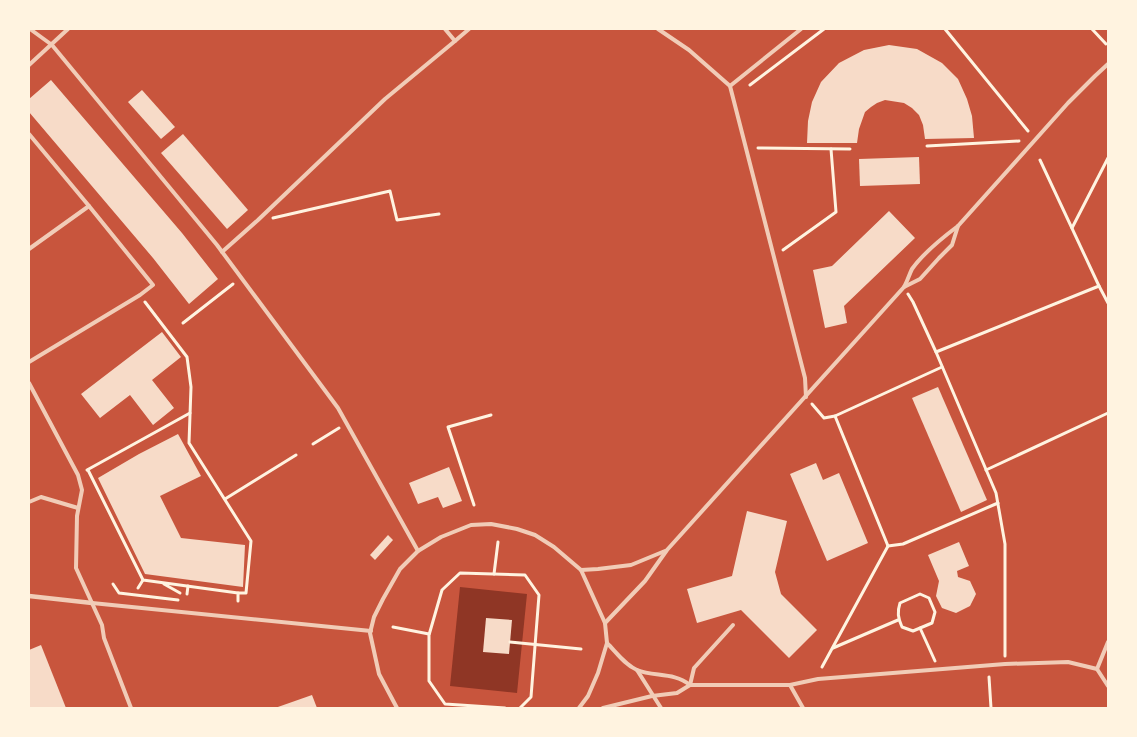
<svg xmlns="http://www.w3.org/2000/svg" width="1137" height="737" viewBox="0 0 1137 737" font-family="Raleway,sans-serif">
<style>
.water{fill:#8f3625}
.building{fill:#f7dbc8}
.lines{fill:none;stroke-linecap:round;stroke-linejoin:round}
.path{stroke:#fff3e0;stroke-width:3}
.service{stroke:#f1ccb7;stroke-width:4}
.pedestrian{stroke:#f1ccb7;stroke-width:4.5}
</style>
<rect width="100%" height="100%" fill="#c8553d"/>
<path class="water" d="M 460,587 L 527,594 L 517,693 L 450,686 Z"/>
<g class="building">
<path d="M 889,45 L 917,49 L 942,63 L 958,79 L 967,99 L 972,116 L 974,138 L 925,139 L 923,125 L 919,115 L 912,108 L 904,103 L 885,100 L 877,103 L 871,107 L 865,112 L 859,129 L 857,143 L 807,143 L 808,121 L 812,102 L 821,82 L 839,63 L 864,50 Z"/>
<path d="M 51,80 L 182,233 L 218,279 L 189,304 L 153,258 L 29,112 L 29,99 Z"/>
<path d="M 142,90 L 175,127 L 161,139 L 128,102 Z"/>
<path d="M 183,134 L 248,210 L 227,229 L 161,153 Z"/>
<path d="M 919,157 L 920,184 L 860,186 L 859,159 Z"/>
<path d="M 889,211 L 915,238 L 844,306 L 847,323 L 825,328 L 813,270 L 832,266 Z"/>
<path d="M 162,332 L 181,357 L 152,380 L 174,408 L 153,425 L 130,395 L 100,418 L 81,394 Z"/>
<path d="M 938,387 L 987,500 L 961,512 L 912,398 Z"/>
<path d="M 178,434 L 201,476 L 160,496 L 181,538 L 245,545 L 243,587 L 145,574 L 98,478 L 139,454 Z"/>
<path d="M 816,463 L 823,480 L 839,473 L 868,543 L 827,561 L 790,474 Z"/>
<path d="M 449,467 L 462,501 L 443,508 L 438,497 L 418,504 L 409,483 Z"/>
<path d="M 747,511 L 787,521 L 775,572 L 781,594 L 817,630 L 789,658 L 741,610 L 697,623 L 687,589 L 732,576 Z"/>
<path d="M 388,535 L 393,540 L 375,560 L 370,555 Z"/>
<path d="M 959,542 L 969,566 L 957,571 L 958,577 L 970,581 L 976,594 L 970,606 L 956,613 L 942,608 L 936,596 L 939,581 L 928,555 Z"/>
<path d="M 486,618 L 512,620 L 509,654 L 483,652 Z"/>
<path d="M 41,645 L 66,708 L 29,708 L 29,650 Z"/>
<path d="M 312,695 L 317,708 L 275,708 Z"/>
</g>
<g class="lines">
<g class="path">
<path d="M 945,29 L 1028,131"/>
<path d="M 1092,29 L 1106,44"/>
<path d="M 750,85 L 824,29"/>
<path d="M 927,146 L 1019,141"/>
<path d="M 758,148 L 850,149"/>
<path d="M 1040,160 L 1099,286"/>
<path d="M 273,218 L 390,191 L 397,220 L 439,214"/>
<path d="M 1072,228 L 1108,158"/>
<path d="M 783,250 L 836,212 L 831,149"/>
<path d="M 908,294 L 913,302 L 936,352 L 996,493 L 1005,544 L 1005,656"/>
<path d="M 145,302 L 187,357 L 191,387 L 189,443 L 251,541 L 246,593 L 238,593"/>
<path d="M 183,323 L 233,284"/>
<path d="M 936,352 L 1099,286 L 1108,303"/>
<path d="M 812,404 L 824,418 L 835,416"/>
<path d="M 313,444 L 339,428"/>
<path d="M 87,470 L 190,413"/>
<path d="M 88,470 L 143,580 L 238,593 L 238,601"/>
<path d="M 986,470 L 1108,413"/>
<path d="M 225,499 L 296,455"/>
<path d="M 474,505 L 448,427 L 491,415"/>
<path d="M 888,546 L 835,416 L 942,367"/>
<path d="M 888,546 L 903,544 L 998,503"/>
<path d="M 494,574 L 498,542"/>
<path d="M 113,584 L 119,593 L 178,600"/>
<path d="M 164,584 L 180,593"/>
<path d="M 138,588 L 143,580"/>
<path d="M 187,594 L 188,586"/>
<path d="M 920,594 L 929,598 L 935,612 L 932,623 L 913,631 L 902,627 C 898,618 897,612 900,603 Z"/>
<path d="M 393,627 L 429,634"/>
<path d="M 920,628 L 935,661"/>
<path d="M 510,642 L 581,649"/>
<path d="M 833,648 L 898,620"/>
<path d="M 822,667 L 888,546"/>
<path d="M 989,677 L 991,708"/>
<path d="M 505,708 L 445,704 L 429,681 L 429,635 L 442,590 L 460,573 L 525,575 L 539,595 L 531,697 L 520,708"/>
</g>
<g class="service">
<path d="M 30,29 L 52,45 L 217,245 L 338,408 L 418,551"/>
<path d="M 445,29 L 455,41 L 469,29"/>
<path d="M 658,29 L 689,50 L 730,86 L 805,378 L 806,397"/>
<path d="M 29,65 L 68,29"/>
<path d="M 730,86 L 801,29"/>
<path d="M 29,134 L 89,206 L 29,249"/>
<path d="M 222,252 L 258,220 L 385,99 L 455,41"/>
<path d="M 904,287 L 920,279 L 939,258 L 952,245 L 958,226"/>
<path d="M 29,362 L 140,295 L 153,285 L 89,206"/>
<path d="M 29,383 L 78,475 L 82,490 L 77,516 L 76,568 L 102,625 L 104,638 L 131,708"/>
<path d="M 29,502 L 41,497 L 78,508"/>
<path d="M 581,570 L 598,569 L 631,565 L 665,551"/>
<path d="M 92,603 L 371,631"/>
<path d="M 605,623 L 645,581 L 667,550 L 904,287 C 907,282 909,275 912,269 C 924,252 942,238 958,226 L 1068,103 L 1095,76 L 1108,64"/>
<path d="M 607,643 C 616,652 625,665 637,670 C 654,677 674,672 690,685"/>
<path d="M 1097,669 L 1108,642"/>
<path d="M 637,670 L 661,708"/>
<path d="M 690,685 L 694,668 L 733,625"/>
<path d="M 790,685 L 803,708"/>
<path d="M 397,708 L 379,674 L 370,633 L 374,617 L 383,599 L 400,569 L 418,551 L 441,537 L 471,525 L 491,524 L 517,529 L 535,535 L 554,547 L 581,570 L 605,623 L 607,643 L 598,673 L 588,696 L 579,708"/>
<path d="M 603,708 L 652,696 L 677,693 L 690,685 L 790,685 L 818,679 L 1005,664 L 1068,662 L 1097,669 L 1108,686"/>
</g>
<path class="pedestrian" d="M 29,596 L 92,603"/>
</g>
<rect width="1137" height="737" fill="none" stroke="#fff3e0" stroke-width="60"/>
</svg>
